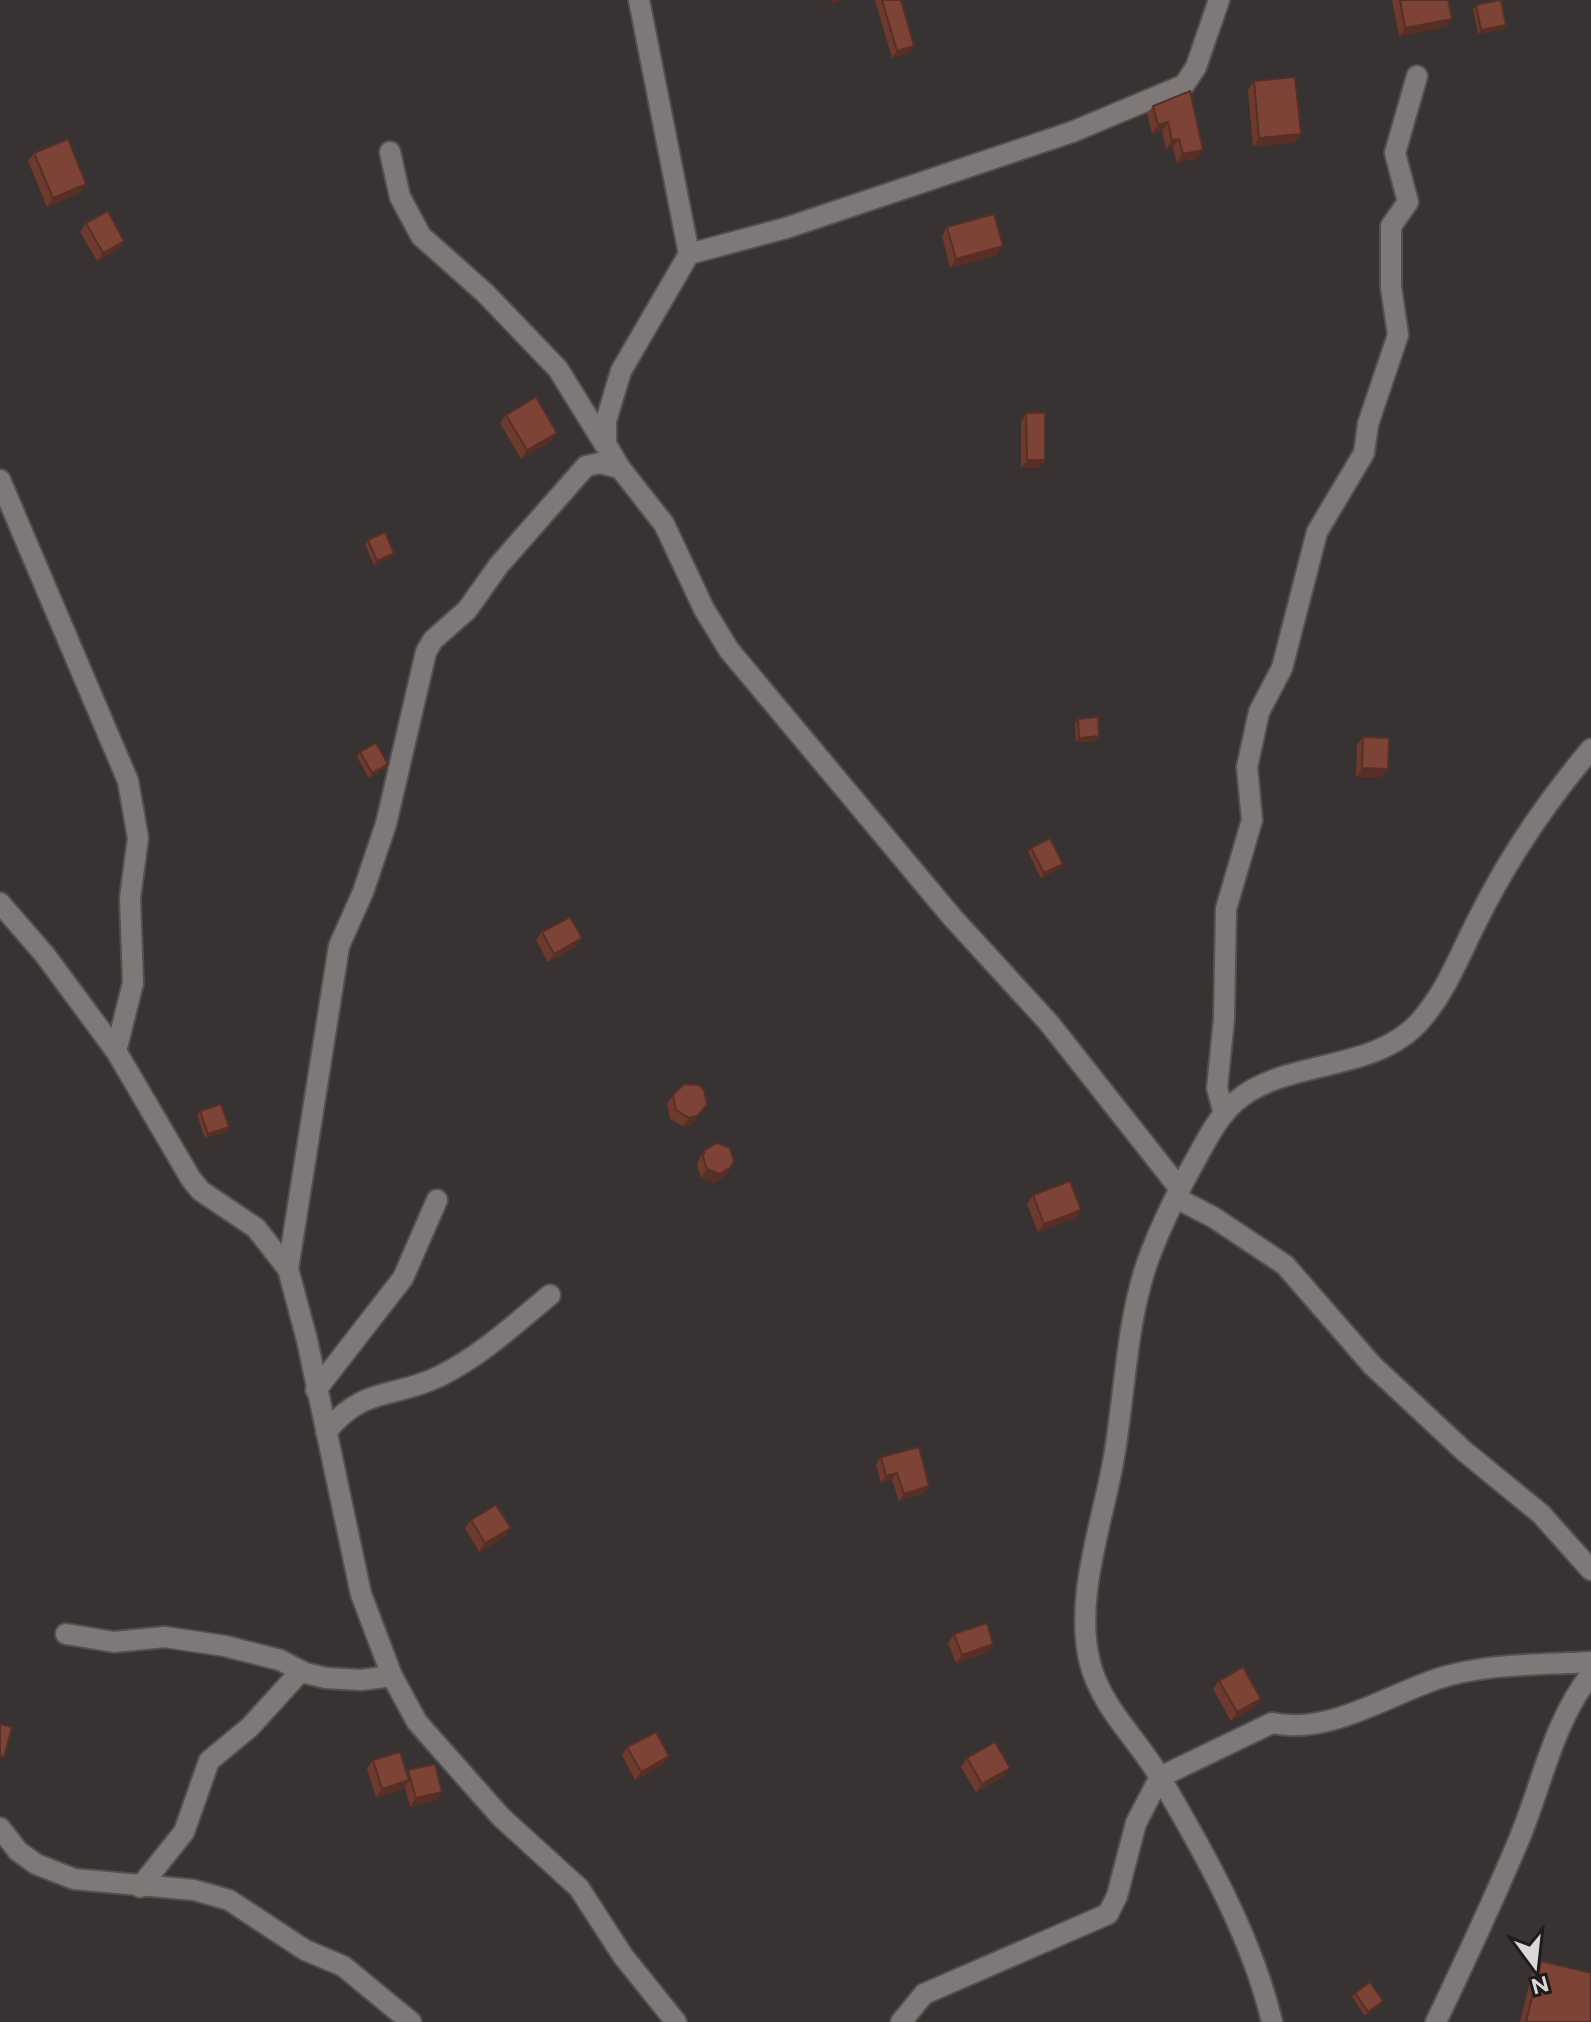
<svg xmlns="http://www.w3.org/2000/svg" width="1591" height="2022" viewBox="0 0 1591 2022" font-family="Figtree,sans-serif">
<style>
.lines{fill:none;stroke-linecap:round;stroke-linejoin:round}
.minor-casing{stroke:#54504f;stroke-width:24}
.minor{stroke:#7e7978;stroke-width:20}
.wall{fill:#6c3a2f}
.shaded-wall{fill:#582f26}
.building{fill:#7e4337;stroke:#582f26;stroke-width:2}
</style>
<rect width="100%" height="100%" fill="#383332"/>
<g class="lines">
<defs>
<g id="minor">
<path d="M 639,0 L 689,254"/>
<path d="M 390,152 L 400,197 L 421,236 L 485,293 L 558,369 L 605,445"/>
<path d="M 0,480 L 128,781 L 138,838 L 130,898 L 133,983 L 116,1051 L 191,1179 L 201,1191 L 256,1228 L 288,1269 L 307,1340 L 361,1594 L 392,1676 L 417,1722 L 501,1817 L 579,1888 L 623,1956 L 676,2022"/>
<path d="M 0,903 L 45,955 L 116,1051"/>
<path d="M 1224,1114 L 1217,1088 L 1224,1019 L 1226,909 L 1252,820 L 1247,767 L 1259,712 L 1282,668 L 1317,532 L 1364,453 L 1368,424 L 1398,335 L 1391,287 L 1391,226 L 1408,202 L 1395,153 L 1417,76"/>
<path d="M 1180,1189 L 1049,1023 L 952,917 L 729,650 L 704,609 L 664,524 L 620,468 L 606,444 L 606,421 L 621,371 L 689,254 L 786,228 L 1072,132 L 1184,85 L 1196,67 L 1219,0"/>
<path d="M 1176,1198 L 1213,1217 L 1285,1265 L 1372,1365 L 1464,1451 L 1541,1514 L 1591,1570"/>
<path d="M 288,1269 L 339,946 L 363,892 L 386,824 L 426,652 L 433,640 L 467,610 L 499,565 L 586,466 L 600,463 L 620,468"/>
<path d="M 316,1390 L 403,1278 L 437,1200"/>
<path d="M 326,1432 C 364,1385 394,1399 440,1376 C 482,1355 515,1324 550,1295"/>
<path d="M 66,1634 L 114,1642 L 165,1637 L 225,1646 L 280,1660 L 305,1673 L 326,1678 L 361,1680 L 392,1676"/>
<path d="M 0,1828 L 18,1851 L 36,1864 L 74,1879 L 194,1890 L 229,1900 L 305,1950 L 343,1966 L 411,2022"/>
<path d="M 140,1887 L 184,1832 L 209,1761 L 250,1727 L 301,1671"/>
<path d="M 901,2022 L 924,1994 L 1108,1914 L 1117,1896 L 1136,1823 L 1160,1777 L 1272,1723 C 1328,1735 1384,1697 1437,1679 C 1485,1663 1541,1665 1591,1662"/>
<path d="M 1272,2022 C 1252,1937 1205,1854 1161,1779 C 1138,1739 1102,1709 1090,1663 C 1073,1597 1105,1516 1115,1451 C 1125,1389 1127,1322 1147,1263 C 1160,1227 1178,1191 1196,1159 C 1207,1139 1218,1117 1235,1102 C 1284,1058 1375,1074 1421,1020 C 1447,990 1459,956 1477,921 C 1507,860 1547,801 1591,749"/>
<path d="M 1436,2022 C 1465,1961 1494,1900 1520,1837 C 1543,1781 1553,1723 1591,1674"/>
</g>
</defs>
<use href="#minor" class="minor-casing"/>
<use href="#minor" class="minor"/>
</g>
<g class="wall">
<path d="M 875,0 L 901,0 L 914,46 L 909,53 L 892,58 Z"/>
<path d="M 1392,0 L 1448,0 L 1446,27 L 1399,36 Z"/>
<path d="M 1476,5 L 1506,25 L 1503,29 L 1478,34 L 1473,9 Z"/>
<path d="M 1254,81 L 1301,134 L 1295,142 L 1253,147 L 1248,90 Z"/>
<path d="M 1153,106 L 1203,150 L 1197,158 L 1177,163 L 1173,147 L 1166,149 L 1162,131 L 1152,133 L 1147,114 Z"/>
<path d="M 34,153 L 86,184 L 80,193 L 47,207 L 28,161 Z"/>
<path d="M 86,223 L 124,241 L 119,249 L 97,261 L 80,232 Z"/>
<path d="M 947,227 L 997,255 L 950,268 L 942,236 Z"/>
<path d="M 1026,413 L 1045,460 L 1039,468 L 1021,468 L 1021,422 Z"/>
<path d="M 506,415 L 557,433 L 551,441 L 521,459 L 500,423 Z"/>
<path d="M 368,540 L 391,557 L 374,565 L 365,545 Z"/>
<path d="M 1078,719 L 1096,741 L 1076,742 L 1075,723 Z"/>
<path d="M 1363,737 L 1382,777 L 1356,777 L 1357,745 Z"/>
<path d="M 360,752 L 388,764 L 385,768 L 369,778 L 357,757 Z"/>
<path d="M 1031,848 L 1063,864 L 1060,868 L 1041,878 L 1028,852 Z"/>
<path d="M 542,932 L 576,947 L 548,962 L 536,940 Z"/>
<path d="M 673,1095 L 707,1105 L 691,1125 L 683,1126 L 670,1119 L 667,1104 Z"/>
<path d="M 200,1111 L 226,1132 L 205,1138 L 197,1115 Z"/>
<path d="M 705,1150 L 731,1167 L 725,1176 L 714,1183 L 701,1178 L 697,1165 L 699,1159 Z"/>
<path d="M 1033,1195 L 1081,1210 L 1075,1218 L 1038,1232 L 1027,1204 Z"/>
<path d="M 881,1457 L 929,1486 L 924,1493 L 899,1501 L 892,1480 L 881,1483 L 876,1464 Z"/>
<path d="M 471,1520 L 511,1528 L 505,1536 L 479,1552 L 465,1528 Z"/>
<path d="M 954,1634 L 993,1644 L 988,1652 L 956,1663 L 948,1643 Z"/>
<path d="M 1219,1681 L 1255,1707 L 1231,1721 L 1213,1689 Z"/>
<path d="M 627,1747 L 669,1756 L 663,1764 L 635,1780 L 622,1755 Z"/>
<path d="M 967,1758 L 1010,1768 L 1004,1776 L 976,1792 L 961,1767 Z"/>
<path d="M 373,1760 L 407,1772 L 408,1770 L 442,1792 L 436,1800 L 410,1807 L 405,1787 L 403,1789 L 376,1797 L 367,1769 Z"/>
<path d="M 1541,1961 L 1591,2022 L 1520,2022 L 1532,1973 Z"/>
<path d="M 1355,1993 L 1383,2001 L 1380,2005 L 1365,2016 L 1352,1997 Z"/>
</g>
<g class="shaded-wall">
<path d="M 832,0 L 841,0 L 829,5 Z"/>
<path d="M 1452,19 L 1446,27 L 1399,36 L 1405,28 Z"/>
<path d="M 1506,25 L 1503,29 L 1478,34 L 1481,30 Z"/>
<path d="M 914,46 L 909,53 L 892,58 L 897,51 Z"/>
<path d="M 1168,122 L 1162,131 L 1152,133 L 1158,125 Z"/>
<path d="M 1301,134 L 1295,142 L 1253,147 L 1259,138 Z"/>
<path d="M 1179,139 L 1173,147 L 1166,149 L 1172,140 Z"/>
<path d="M 1203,150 L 1197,158 L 1177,163 L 1183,154 Z"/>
<path d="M 86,184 L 80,193 L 47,207 L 53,198 Z"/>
<path d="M 124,241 L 119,249 L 97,261 L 103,253 Z"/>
<path d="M 1003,246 L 997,255 L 950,268 L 956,259 Z"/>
<path d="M 557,433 L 551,441 L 521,459 L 527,450 Z"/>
<path d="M 1027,460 L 1045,460 L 1039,468 L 1021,468 Z"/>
<path d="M 394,553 L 391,557 L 374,565 L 377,561 Z"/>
<path d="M 1099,736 L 1096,741 L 1076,742 L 1079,738 Z"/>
<path d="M 388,764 L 385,768 L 369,778 L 372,773 Z"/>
<path d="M 1362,768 L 1388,769 L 1382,777 L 1356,777 Z"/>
<path d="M 1063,864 L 1060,868 L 1041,878 L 1044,873 Z"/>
<path d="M 582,938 L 576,947 L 548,962 L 554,954 Z"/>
<path d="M 707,1105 L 691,1125 L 683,1126 L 689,1118 Z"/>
<path d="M 229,1127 L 226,1132 L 205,1138 L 208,1134 Z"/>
<path d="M 731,1167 L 725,1176 L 714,1183 L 701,1178 L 707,1169 Z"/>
<path d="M 1081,1210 L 1075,1218 L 1038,1232 L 1044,1224 Z"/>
<path d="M 897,1473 L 892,1480 L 881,1483 L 886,1476 Z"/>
<path d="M 929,1486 L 924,1493 L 899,1501 L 904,1494 Z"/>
<path d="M 511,1528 L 505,1536 L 479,1552 L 485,1543 Z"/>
<path d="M 993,1644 L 988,1652 L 956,1663 L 962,1655 Z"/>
<path d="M 1261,1699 L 1255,1707 L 1231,1721 L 1237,1712 Z"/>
<path d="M 669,1756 L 663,1764 L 635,1780 L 641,1772 Z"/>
<path d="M 1010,1768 L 1004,1776 L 976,1792 L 982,1784 Z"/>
<path d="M 409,1780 L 403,1789 L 376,1797 L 382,1789 Z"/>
<path d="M 442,1792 L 436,1800 L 410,1807 L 416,1798 Z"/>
<path d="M 1383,2001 L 1380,2005 L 1365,2016 L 1368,2012 Z"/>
</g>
<g class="building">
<path d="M 882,0 L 901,0 L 914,46 L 897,51 Z"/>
<path d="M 1400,0 L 1448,0 L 1452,19 L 1405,28 Z"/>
<path d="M 1501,0 L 1506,25 L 1481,30 L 1476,5 Z"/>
<path d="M 1295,77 L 1301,134 L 1259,138 L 1254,81 Z"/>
<path d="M 1190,91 L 1203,150 L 1183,154 L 1179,139 L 1172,140 L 1168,122 L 1158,125 L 1153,106 Z"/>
<path d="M 68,139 L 86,184 L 53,198 L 34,153 Z"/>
<path d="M 108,211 L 124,241 L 103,253 L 86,223 Z"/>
<path d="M 994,214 L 1003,246 L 956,259 L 947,227 Z"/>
<path d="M 536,397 L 557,433 L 527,450 L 506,415 Z"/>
<path d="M 1026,413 L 1045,413 L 1045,460 L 1027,460 Z"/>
<path d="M 385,532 L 394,553 L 377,561 L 368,540 Z"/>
<path d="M 1098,717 L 1099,736 L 1079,738 L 1078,719 Z"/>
<path d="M 1363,737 L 1389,738 L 1388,769 L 1362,768 Z"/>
<path d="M 376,743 L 388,764 L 372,773 L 360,752 Z"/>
<path d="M 1050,838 L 1063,864 L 1044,873 L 1031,848 Z"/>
<path d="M 570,917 L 582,938 L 554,954 L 542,932 Z"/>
<path d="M 684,1084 L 699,1085 L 704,1090 L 707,1105 L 697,1116 L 689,1118 L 676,1110 L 673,1095 Z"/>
<path d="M 221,1104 L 229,1127 L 208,1134 L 200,1111 Z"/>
<path d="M 717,1143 L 730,1148 L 734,1161 L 731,1167 L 720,1174 L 707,1169 L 703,1157 L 705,1150 Z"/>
<path d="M 1070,1181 L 1081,1210 L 1044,1224 L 1033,1195 Z"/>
<path d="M 919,1447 L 929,1486 L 904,1494 L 897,1473 L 886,1476 L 881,1457 Z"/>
<path d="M 496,1505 L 511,1528 L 485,1543 L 471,1520 Z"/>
<path d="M 987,1623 L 993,1644 L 962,1655 L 954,1634 Z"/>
<path d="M 1243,1667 L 1261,1699 L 1237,1712 L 1219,1681 Z"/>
<path d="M 0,1724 L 12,1727 L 4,1757 L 0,1756 Z"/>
<path d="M 656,1732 L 669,1756 L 641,1772 L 627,1747 Z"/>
<path d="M 995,1742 L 1010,1768 L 982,1784 L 967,1758 Z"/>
<path d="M 400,1752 L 409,1780 L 382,1789 L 373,1760 Z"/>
<path d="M 435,1764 L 442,1792 L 416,1798 L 408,1770 Z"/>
<path d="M 1541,1961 L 1591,1973 L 1591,2022 L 1526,2022 Z"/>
<path d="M 1370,1982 L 1383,2001 L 1368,2012 L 1355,1993 Z"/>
</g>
<g transform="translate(1535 1966) rotate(165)" stroke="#1e1c1b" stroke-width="6" paint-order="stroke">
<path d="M0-6L14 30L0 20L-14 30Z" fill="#dbd7d7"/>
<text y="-12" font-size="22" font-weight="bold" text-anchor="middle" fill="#dbd7d7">N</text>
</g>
</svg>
